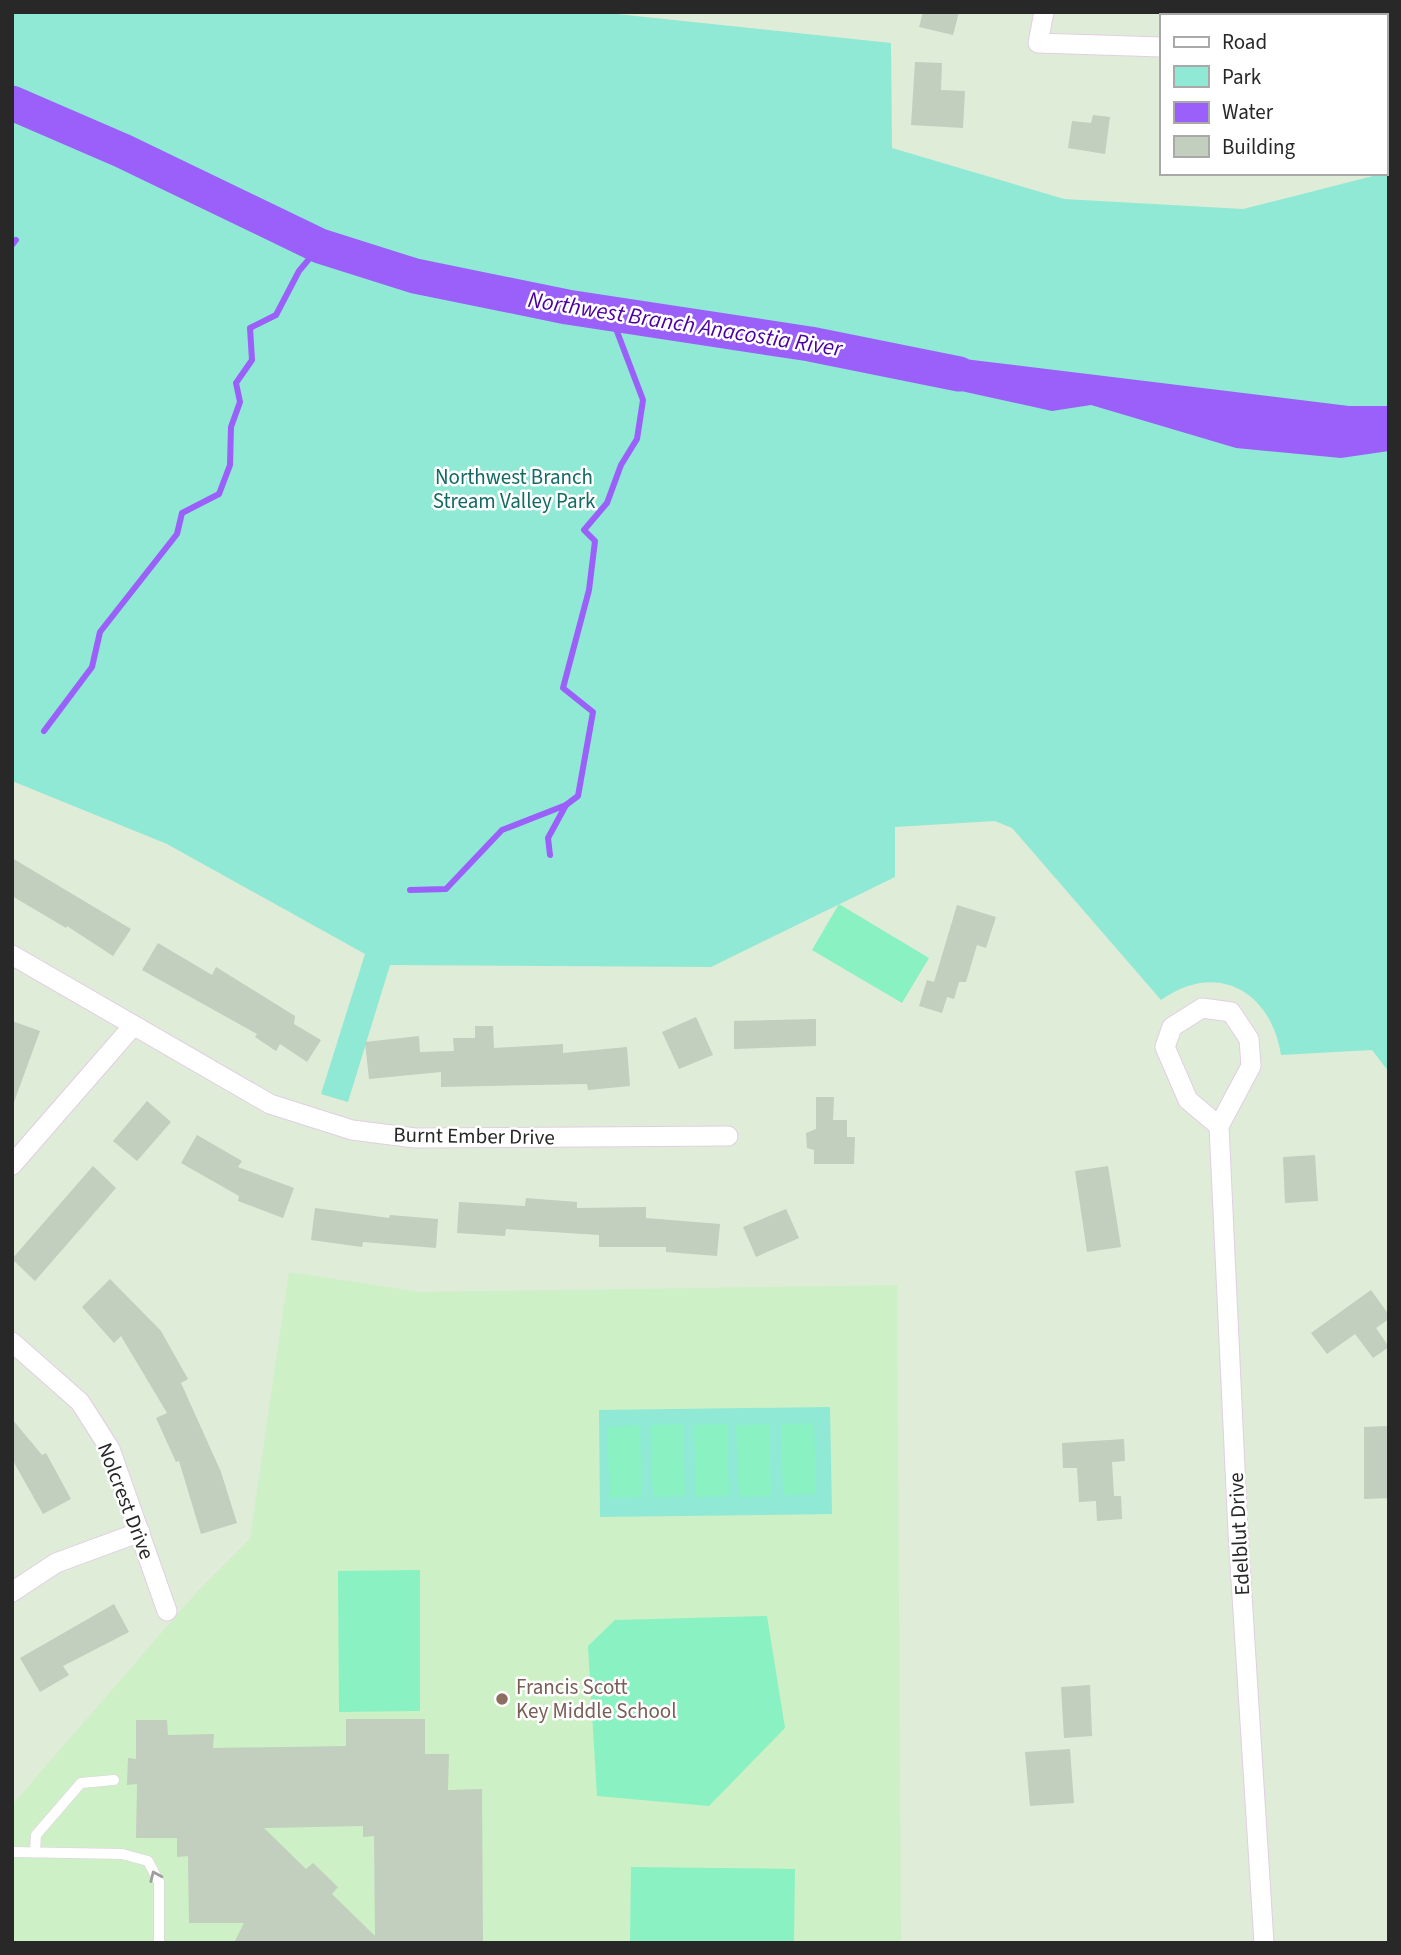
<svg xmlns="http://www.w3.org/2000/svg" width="1401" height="1955" viewBox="0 0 1401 1955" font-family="'Source Sans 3',sans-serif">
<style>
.education{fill:#cef0c6}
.green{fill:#8fe9d5}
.pitch{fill:#89f1c2}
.water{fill:#9b60f9}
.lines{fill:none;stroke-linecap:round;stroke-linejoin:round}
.stream{stroke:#9b60f9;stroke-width:6}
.river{stroke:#9b60f9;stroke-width:35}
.building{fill:#c2cebe;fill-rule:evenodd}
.service-casing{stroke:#e2cee3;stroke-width:11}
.minor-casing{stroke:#e2cee3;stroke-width:21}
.service{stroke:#fff;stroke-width:10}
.minor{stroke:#fff;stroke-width:19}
.oneway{stroke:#9e9e9e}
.education-dot{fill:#8d6e63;stroke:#fff;stroke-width:2.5}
.labels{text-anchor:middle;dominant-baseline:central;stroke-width:5;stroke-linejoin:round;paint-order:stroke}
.park-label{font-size:21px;fill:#136b63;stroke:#fff}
.street-label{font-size:21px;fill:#282828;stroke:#fff}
.education-label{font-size:21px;fill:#785e54;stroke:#fff;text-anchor:start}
.water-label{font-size:23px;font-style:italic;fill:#4c01a4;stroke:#fff}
</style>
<rect width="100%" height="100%" fill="#dfecd8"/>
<path class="education" d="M 289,1272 L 420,1292 L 897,1285 L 901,1943 L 12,1943 L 12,1805 L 196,1593 L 250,1539 Z"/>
<g class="green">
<path d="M 12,12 L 598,12 L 891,43 L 892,148 L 1064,199 L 1243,209 L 1385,173 L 1389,169 L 1389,1072 L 1372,1050 L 1281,1055 C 1271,991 1217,960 1161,1000 L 1012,828 L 995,821 L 895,827 L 895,877 L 711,967 L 390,965 L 348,1102 L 321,1094 L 365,954 L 167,844 L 12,781 Z"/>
<path d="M 830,1407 L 832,1514 L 600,1517 L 599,1410 Z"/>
</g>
<g class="pitch">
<path d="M 839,904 L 929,958 L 902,1003 L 812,950 Z"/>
<path d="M 814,1423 L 816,1494 L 783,1495 L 781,1424 Z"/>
<path d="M 683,1424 L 685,1496 L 653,1497 L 650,1425 Z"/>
<path d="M 727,1424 L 729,1496 L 696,1497 L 694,1425 Z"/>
<path d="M 769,1424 L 771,1496 L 739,1497 L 736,1425 Z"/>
<path d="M 640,1425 L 642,1497 L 610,1498 L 607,1427 Z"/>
<path d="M 420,1570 L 420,1711 L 339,1712 L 338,1571 Z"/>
<path d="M 767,1616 L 785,1728 L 709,1806 L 597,1796 L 588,1646 L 615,1620 Z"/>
<path d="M 631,1867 L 795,1869 L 794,1943 L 630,1943 Z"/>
</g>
<path class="water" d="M 948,357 L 1349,406 L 1389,406 L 1389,451 L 1341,458 L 1236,448 L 1091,405 L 1052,411 L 879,373 Z"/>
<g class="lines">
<g class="stream">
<path d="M 12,245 L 16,240"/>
<path d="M 44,731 L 92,667 L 100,632 L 177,534 L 182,513 L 219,494 L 230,465 L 231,427 L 240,402 L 236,383 L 252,360 L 250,328 L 276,315 L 299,271 L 320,246"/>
<path d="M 550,855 L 548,838 L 566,805"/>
<path d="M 410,890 L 446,889 L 502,830 L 566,805 L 578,796 L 593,712 L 563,688 L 589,590 L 595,541 L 584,530 L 607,503 L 621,465 L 637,439 L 643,400 L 610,313"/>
</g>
<path class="river" d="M 12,103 L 123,151 L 320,246 L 415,276 L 567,307 L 810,344 L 959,374"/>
</g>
<g class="building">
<path d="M 923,12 L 959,12 L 953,35 L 919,27 Z"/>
<path d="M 915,62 L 942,63 L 941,90 L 965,91 L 963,128 L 911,125 Z"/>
<path d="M 1093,115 L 1110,117 L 1105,154 L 1068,148 L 1072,121 L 1091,123 Z"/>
<path d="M 12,858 L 131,929 L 113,956 L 67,926 L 66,928 L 12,896 Z"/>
<path d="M 957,905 L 996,917 L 986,948 L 977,945 L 966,982 L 959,982 L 954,999 L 947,997 L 942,1013 L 919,1006 L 927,980 L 934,982 Z"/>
<path d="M 158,943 L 212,975 L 216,967 L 295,1016 L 294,1024 L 321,1040 L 307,1062 L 280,1044 L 276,1051 L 255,1037 L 257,1034 L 142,970 Z"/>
<path d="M 696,1017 L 713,1055 L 679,1069 L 662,1032 Z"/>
<path d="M 816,1019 L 816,1046 L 734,1049 L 734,1021 Z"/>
<path d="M 12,1021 L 40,1031 L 14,1102 L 12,1101 Z"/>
<path d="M 475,1026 L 493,1026 L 494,1048 L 563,1044 L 563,1053 L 627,1047 L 630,1086 L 588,1090 L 587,1084 L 441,1087 L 441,1072 L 369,1079 L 365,1042 L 419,1036 L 420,1052 L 454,1051 L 453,1038 L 475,1038 Z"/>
<path d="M 816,1097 L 834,1097 L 833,1120 L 847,1120 L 847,1137 L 855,1137 L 854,1164 L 814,1164 L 814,1150 L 807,1148 L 806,1133 L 816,1129 Z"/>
<path d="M 147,1101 L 171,1122 L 137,1161 L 113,1141 Z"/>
<path d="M 197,1135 L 242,1161 L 238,1167 L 294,1188 L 283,1218 L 238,1201 L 239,1196 L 181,1163 Z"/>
<path d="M 1315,1155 L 1318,1201 L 1285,1203 L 1283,1157 Z"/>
<path d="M 93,1166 L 116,1188 L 35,1281 L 12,1259 Z"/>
<path d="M 1108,1166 L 1121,1247 L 1087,1252 L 1075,1171 Z"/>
<path d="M 526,1198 L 577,1202 L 577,1208 L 646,1207 L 646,1218 L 720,1224 L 717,1256 L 666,1252 L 666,1247 L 599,1247 L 599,1235 L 506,1229 L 505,1236 L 457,1233 L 459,1202 L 525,1206 Z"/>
<path d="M 315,1208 L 389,1218 L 390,1215 L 438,1219 L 436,1248 L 363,1242 L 362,1247 L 311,1240 Z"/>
<path d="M 786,1209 L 799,1238 L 756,1257 L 743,1227 Z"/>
<path d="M 110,1279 L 161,1331 L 188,1379 L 181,1383 L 221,1472 L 237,1523 L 201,1534 L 179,1461 L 176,1462 L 156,1418 L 167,1413 L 121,1336 L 114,1343 L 82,1307 Z"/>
<path d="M 1371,1290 L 1389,1315 L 1389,1319 L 1376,1328 L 1389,1347 L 1373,1358 L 1355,1334 L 1327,1354 L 1311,1333 Z"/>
<path d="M 12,1419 L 42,1455 L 46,1453 L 71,1499 L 43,1514 L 12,1459 Z"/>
<path d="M 1389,1426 L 1389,1498 L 1364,1499 L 1364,1427 Z"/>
<path d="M 1124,1439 L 1125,1461 L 1112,1462 L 1114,1496 L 1121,1496 L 1122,1519 L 1097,1521 L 1096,1501 L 1079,1502 L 1077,1468 L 1063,1468 L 1062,1443 Z"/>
<path d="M 114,1604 L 129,1632 L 63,1666 L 69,1675 L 40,1692 L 20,1658 Z"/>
<path d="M 1090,1685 L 1092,1736 L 1064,1738 L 1061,1687 Z"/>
<path d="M 346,1719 L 425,1719 L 425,1754 L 449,1754 L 448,1790 L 482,1789 L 483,1943 L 234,1943 L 244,1923 L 189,1923 L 188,1856 L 177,1857 L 177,1838 L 136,1838 L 137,1784 L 127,1785 L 128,1758 L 136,1759 L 136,1720 L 167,1720 L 168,1735 L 214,1734 L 213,1748 L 346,1746 ZM 363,1826 L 363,1837 L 374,1836 L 375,1936 L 332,1894 L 338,1887 L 313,1863 L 306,1869 L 264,1828 Z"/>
<path d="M 1070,1749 L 1074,1803 L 1030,1806 L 1025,1752 Z"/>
</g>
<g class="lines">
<defs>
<g id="service">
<path d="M 12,1852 L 122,1854 L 148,1861 L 159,1882 L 159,1943"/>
<path d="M 35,1852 L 36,1835 L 81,1783 L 114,1780"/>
</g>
<g id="minor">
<path d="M 1044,12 L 1038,43 L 1161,47"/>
<path d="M 1342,16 L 1350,12"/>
<path d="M 12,955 L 270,1104 L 352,1130 L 415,1138 L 728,1136"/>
<path d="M 1219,1126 L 1188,1100 L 1165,1047 L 1172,1027 L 1202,1008 L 1231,1012 L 1249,1039 L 1251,1066 L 1219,1126 L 1238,1532 L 1264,1943"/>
<path d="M 12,1165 L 133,1026"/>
<path d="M 12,1342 L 80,1402 L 110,1449 L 167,1611"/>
<path d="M 12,1592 L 56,1563 L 140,1532"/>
</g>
</defs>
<use href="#service" class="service-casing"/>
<use href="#minor" class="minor-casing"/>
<use href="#service" class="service"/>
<use href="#minor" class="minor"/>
</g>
<defs><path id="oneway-chevron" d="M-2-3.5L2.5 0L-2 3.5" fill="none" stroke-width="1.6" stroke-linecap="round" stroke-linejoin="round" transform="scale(1.75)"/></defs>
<use class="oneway" href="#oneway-chevron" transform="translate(155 1876) rotate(-114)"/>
<circle class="education-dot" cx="502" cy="1699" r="7"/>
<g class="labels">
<g class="park-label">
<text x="514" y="477">Northwest Branch<tspan x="514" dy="24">Stream Valley Park</tspan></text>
</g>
<g class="street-label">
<text transform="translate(474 1136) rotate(1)">Burnt Ember Drive</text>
<text transform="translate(126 1501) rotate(69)">Nolcrest Drive</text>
<text transform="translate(1239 1534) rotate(-93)">Edelblut Drive</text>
</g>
<g class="education-label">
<text x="516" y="1687">Francis Scott<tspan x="516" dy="24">Key Middle School</tspan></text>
</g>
<g class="water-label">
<text transform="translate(685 324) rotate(9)">Northwest Branch Anacostia River</text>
</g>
</g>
<rect width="1401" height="1955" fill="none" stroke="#282828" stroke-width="28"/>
<rect x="1160" y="14" width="228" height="161" fill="#ffffff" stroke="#a9a9a9" stroke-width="2"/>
<rect x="1174" y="37" width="35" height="10" fill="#ffffff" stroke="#a9a9a9" stroke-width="2"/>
<text x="1222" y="49" font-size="21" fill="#282828">Road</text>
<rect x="1174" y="66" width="35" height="21" fill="#8fe9d5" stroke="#a9a9a9" stroke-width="2"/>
<text x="1222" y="84" font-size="21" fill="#282828">Park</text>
<rect x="1174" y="102" width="35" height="21" fill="#9b60f9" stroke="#a9a9a9" stroke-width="2"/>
<text x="1222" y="119" font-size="21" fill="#282828">Water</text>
<rect x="1174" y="136" width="35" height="21" fill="#c2cebe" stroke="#a9a9a9" stroke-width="2"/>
<text x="1222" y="154" font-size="21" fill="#282828">Building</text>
</svg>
